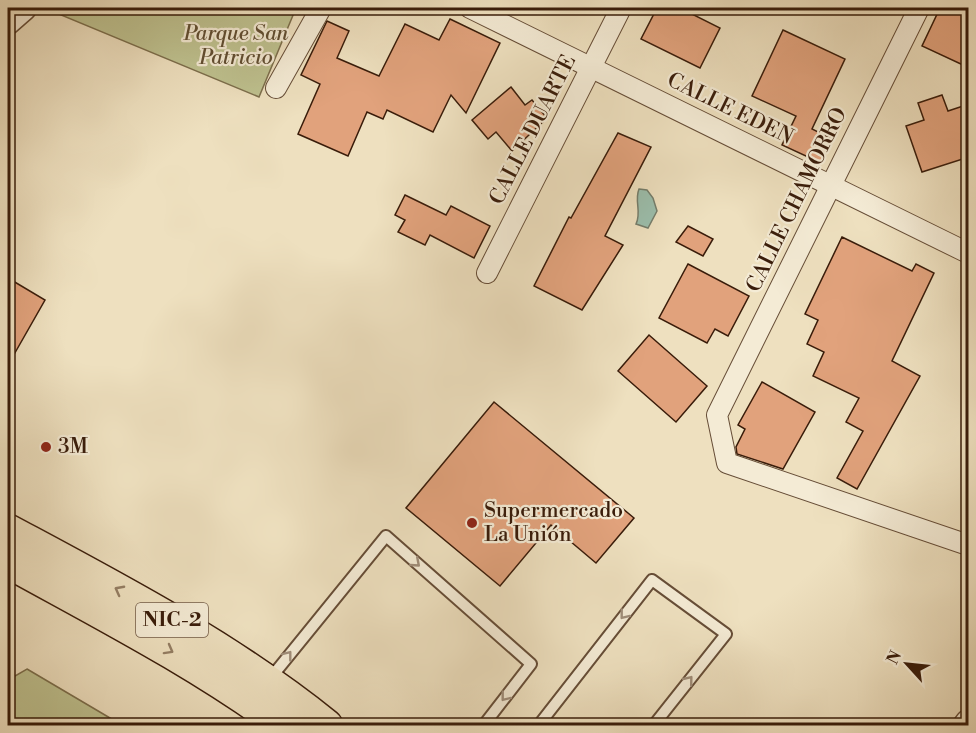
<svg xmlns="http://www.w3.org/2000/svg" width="976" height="733" viewBox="0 0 976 733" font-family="'Libre Bodoni',serif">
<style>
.green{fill:#bec18f;stroke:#7c6e4c;stroke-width:1.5}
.water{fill:#9bbeac;stroke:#747d6b;stroke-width:1.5}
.building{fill:#e1a27c;stroke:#391c0a;stroke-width:1.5}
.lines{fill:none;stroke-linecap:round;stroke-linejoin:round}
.service-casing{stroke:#664d37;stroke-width:14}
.minor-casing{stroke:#664d37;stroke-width:22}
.tertiary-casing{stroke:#664d37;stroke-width:27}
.trunk-casing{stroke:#391c0a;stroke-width:36}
.service{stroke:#f4ebd5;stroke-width:10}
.minor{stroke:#f4ebd5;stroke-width:20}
.tertiary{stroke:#f4ebd5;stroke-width:24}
.trunk{stroke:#eee0bf;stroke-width:33}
.oneway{stroke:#a08e7a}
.oneway2{stroke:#947e64}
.poi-dot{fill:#8f2418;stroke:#f4ebd5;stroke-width:2}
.labels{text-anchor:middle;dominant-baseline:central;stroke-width:4.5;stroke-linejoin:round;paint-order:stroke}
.shield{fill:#f4ebd5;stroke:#715a47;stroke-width:1.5}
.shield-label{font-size:20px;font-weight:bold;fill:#391c0a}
.park-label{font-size:21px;font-style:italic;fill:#614e32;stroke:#f4ebd5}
.street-label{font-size:21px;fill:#391c0a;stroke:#f4ebd5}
.poi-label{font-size:21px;fill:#391c0a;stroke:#f4ebd5;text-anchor:start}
</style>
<rect width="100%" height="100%" fill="#eee0bf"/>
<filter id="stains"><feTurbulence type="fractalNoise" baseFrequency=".00333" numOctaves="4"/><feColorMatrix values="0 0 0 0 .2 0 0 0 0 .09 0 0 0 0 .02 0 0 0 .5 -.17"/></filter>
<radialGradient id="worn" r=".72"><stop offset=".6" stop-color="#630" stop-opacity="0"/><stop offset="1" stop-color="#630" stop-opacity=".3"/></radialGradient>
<g class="green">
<path d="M 53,8 L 296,8 L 259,97 L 49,10 Z"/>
<path d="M 27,669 L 110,718 L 121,725 L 8,725 L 8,680 Z"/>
</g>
<path class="water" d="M 639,189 L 647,190 L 653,198 L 657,211 L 648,228 L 636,224 C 642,212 634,201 639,189 Z"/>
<g class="building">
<path d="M 657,8 L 680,8 L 720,28 L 700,68 L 641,39 Z"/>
<path d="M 940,8 L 969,8 L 969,54 L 963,65 L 922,46 Z"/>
<path d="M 450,19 L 500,43 L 466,113 L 451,95 L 433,132 L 387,110 L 383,119 L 367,112 L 348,156 L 298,134 L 320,84 L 301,75 L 327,21 L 349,31 L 337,58 L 379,76 L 405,24 L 439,40 Z"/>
<path d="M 783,30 L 845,59 L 812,129 L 832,139 L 821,163 L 782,145 L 796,116 L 752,96 Z"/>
<path d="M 511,87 L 525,105 L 532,100 L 547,118 L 512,151 L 496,132 L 488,139 L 472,120 Z"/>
<path d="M 942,95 L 948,111 L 969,104 L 969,157 L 922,172 L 906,126 L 924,120 L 918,103 Z"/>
<path d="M 618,133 L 651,147 L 605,236 L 623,245 L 582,310 L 534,286 L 569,217 L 571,218 Z"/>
<path d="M 405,195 L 446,215 L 451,206 L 490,226 L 474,258 L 430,235 L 425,245 L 398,232 L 405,220 L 395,215 Z"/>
<path d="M 688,226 L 713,239 L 703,256 L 676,242 Z"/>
<path d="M 842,237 L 912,271 L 916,264 L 934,273 L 892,361 L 920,376 L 857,489 L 837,478 L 863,431 L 846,422 L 859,398 L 813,376 L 824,352 L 807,344 L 818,320 L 805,314 Z"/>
<path d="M 688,264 L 749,296 L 728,336 L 715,329 L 707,343 L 659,318 Z"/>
<path d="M 8,278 L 45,300 L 8,365 Z"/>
<path d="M 649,335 L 707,386 L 676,422 L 618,371 Z"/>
<path d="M 762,382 L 815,412 L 783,469 L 737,454 L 736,447 L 745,429 L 738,425 Z"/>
<path d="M 494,402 L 634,518 L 596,563 L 551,525 L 500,586 L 406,508 Z"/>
</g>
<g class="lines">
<defs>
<g id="service">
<path d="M 269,680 L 386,536 L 531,664 L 483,726"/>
<path d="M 538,726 L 652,580 L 726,634 L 653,726"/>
</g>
<g id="minor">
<path d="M 470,8 L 968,253"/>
<path d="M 919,8 L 717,415 L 727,463 L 968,545"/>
<path d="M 276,88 L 321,8"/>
<path d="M 487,273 L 621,8"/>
</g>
<g id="tertiary">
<path d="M 8,22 L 24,8"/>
<path d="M 965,726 L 968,722"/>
</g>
<g id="trunk">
<path d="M 8,531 C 118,590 228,647 326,726"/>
<path d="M 8,561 C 102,613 198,662 285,726"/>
</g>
</defs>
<use href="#service" class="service-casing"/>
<use href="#minor" class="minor-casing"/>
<use href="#tertiary" class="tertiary-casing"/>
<use href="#trunk" class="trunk-casing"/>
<use href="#service" class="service"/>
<use href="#minor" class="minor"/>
<use href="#tertiary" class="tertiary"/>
<use href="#trunk" class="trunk"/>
</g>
<defs><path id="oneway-chevron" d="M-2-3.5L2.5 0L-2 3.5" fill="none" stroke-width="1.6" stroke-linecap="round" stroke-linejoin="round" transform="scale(1.5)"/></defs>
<g class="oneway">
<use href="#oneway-chevron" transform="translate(416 563) rotate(41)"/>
<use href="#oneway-chevron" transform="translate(624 615) rotate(128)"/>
<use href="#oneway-chevron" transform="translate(288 655) rotate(-52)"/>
<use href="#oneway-chevron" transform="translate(689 680) rotate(-51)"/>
<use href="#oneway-chevron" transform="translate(505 697) rotate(128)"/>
</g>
<g class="oneway2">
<use href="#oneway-chevron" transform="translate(119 590) rotate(-152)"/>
<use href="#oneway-chevron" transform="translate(169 650) rotate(29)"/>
</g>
<g class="poi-dot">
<circle cx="46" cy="447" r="6"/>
<circle cx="472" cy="523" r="6"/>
</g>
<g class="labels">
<rect class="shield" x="136" y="603" width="72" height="34" rx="4.5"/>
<g class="shield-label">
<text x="172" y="620">NIC-2</text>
</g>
<g class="park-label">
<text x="236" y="34">Parque San<tspan x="236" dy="24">Patricio</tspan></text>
</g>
<g class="street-label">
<text transform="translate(730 109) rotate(26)">CALLE EDEN</text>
<text transform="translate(533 130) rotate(-63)">CALLE DUARTE</text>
<text transform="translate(797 200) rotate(-64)">CALLE CHAMORRO</text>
</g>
<g class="poi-label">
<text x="58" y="447">3M</text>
<text x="484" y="511">Supermercado<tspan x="484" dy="24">La Unión</tspan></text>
</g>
</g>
<rect width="976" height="733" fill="none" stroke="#eee0bf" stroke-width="30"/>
<rect x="9" y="9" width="958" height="715" fill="none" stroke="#391c0a" stroke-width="3"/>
<rect x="15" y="15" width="946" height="703" fill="none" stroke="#391c0a" stroke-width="1.5"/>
<g transform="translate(907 664) rotate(297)" stroke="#f4ebd5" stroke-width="4.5" paint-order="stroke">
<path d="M0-4.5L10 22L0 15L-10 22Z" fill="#391c0a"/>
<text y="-9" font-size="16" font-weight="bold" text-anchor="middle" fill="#391c0a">N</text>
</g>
<rect width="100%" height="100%" filter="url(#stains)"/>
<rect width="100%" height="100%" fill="url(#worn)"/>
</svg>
